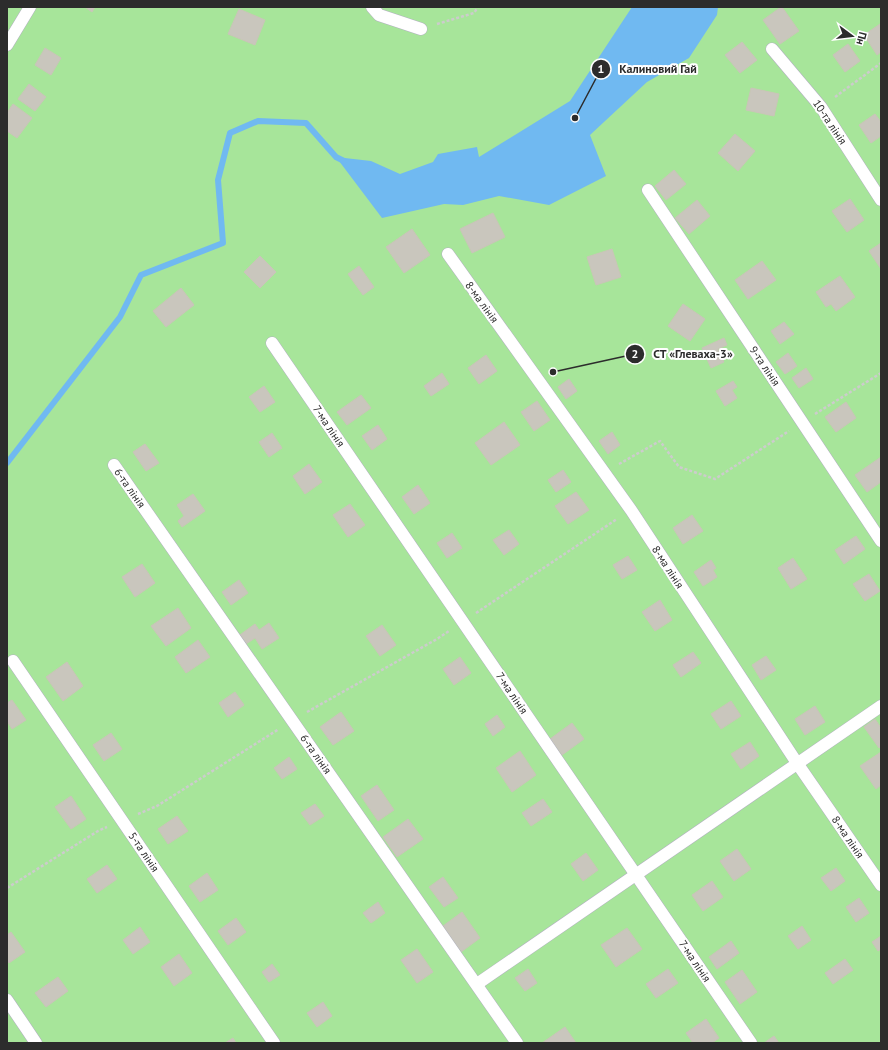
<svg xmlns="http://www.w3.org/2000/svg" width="888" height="1050" viewBox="0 0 888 1050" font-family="'PT Sans',sans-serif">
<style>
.green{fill:#a7e59a}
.water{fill:#70b9f1}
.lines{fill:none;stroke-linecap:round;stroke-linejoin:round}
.stream{stroke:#70b9f1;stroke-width:6}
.building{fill:#c9c6bd;stroke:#c9c6b7}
.lane-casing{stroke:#b2b2c0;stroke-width:13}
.path{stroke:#ccc;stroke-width:2.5;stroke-dasharray:3 2;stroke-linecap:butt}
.lane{stroke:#fff;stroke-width:12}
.labels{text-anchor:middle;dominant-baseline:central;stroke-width:4;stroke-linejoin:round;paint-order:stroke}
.street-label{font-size:11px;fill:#2c2c2c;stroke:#fff}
.leader{fill:none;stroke:#2c2c2c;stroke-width:1.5}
.callout-dot{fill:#2c2c2c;stroke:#fff;stroke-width:1.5}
.mark-label{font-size:12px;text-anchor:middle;font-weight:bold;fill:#fff}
.callout-label{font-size:12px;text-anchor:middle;font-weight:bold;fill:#2c2c2c;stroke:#fff;stroke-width:4;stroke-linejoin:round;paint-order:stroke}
</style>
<rect width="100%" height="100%" fill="#eeeade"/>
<rect class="green" x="7" y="7" width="874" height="1036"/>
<path class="water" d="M 632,7 L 718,7 L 717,15 L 689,58 L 647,82 L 590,135 L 606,176 L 549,205 L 499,196 L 463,205 L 444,204 L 382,218 L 336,157 L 371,161 L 400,174 L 433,162 L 438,154 L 477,147 L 479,157 L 570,101 Z"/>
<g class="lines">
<path class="stream" d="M 7,463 L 120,317 L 141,275 L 223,243 L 218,180 L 230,133 L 258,121 L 306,123 L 336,157 L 344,161"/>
</g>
<g class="building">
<path d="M 85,7 L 95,7 L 92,12 Z"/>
<path d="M 781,7 L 782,7 L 799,31 L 780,44 L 763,20 Z"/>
<path d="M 239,9 L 265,20 L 255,45 L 228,34 Z"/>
<path d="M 880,24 L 881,52 L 877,55 L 864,35 Z"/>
<path d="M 742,42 L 757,60 L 740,73 L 725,55 Z"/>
<path d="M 848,44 L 860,61 L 845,72 L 833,55 Z"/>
<path d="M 45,48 L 61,58 L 51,75 L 35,65 Z"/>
<path d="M 29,84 L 46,97 L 35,111 L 18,99 Z"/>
<path d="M 751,88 L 779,94 L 774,116 L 746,110 Z"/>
<path d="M 13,104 L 32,118 L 17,138 L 7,131 L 7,113 Z"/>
<path d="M 875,114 L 881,122 L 881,136 L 871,143 L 859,125 Z"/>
<path d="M 735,134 L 755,151 L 738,171 L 718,153 Z"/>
<path d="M 674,170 L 686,184 L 666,200 L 655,186 Z"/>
<path d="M 850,199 L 864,220 L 847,232 L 832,211 Z"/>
<path d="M 697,200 L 710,216 L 689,234 L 675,218 Z"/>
<path d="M 493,213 L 505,237 L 472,253 L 460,229 Z"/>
<path d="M 412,229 L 430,255 L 404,273 L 386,247 Z"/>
<path d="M 881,243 L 881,269 L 869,251 Z"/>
<path d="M 612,249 L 621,277 L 596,285 L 587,257 Z"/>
<path d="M 260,256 L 276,272 L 260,288 L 244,272 Z"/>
<path d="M 762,261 L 776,280 L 748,299 L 735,280 Z"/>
<path d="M 359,266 L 374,287 L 363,295 L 348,274 Z"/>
<path d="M 840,276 L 855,297 L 836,311 L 831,304 L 826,307 L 816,292 Z"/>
<path d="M 181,288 L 194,305 L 166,327 L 153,311 Z"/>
<path d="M 683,304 L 705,319 L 690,341 L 668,326 Z"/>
<path d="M 784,322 L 794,334 L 780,344 L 771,331 Z"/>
<path d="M 724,338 L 727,345 L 718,349 L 724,362 L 711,368 L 702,348 Z"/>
<path d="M 788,353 L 797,366 L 785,374 L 776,362 Z"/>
<path d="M 486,355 L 497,371 L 479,384 L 468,368 Z"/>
<path d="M 806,368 L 813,379 L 799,388 L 792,378 Z"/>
<path d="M 442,373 L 449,384 L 431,396 L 424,386 Z"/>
<path d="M 569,379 L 577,391 L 566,399 L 558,387 Z"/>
<path d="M 733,381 L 737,387 L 732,390 L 737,398 L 725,406 L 716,391 Z"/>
<path d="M 264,386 L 275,402 L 260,412 L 249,397 Z"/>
<path d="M 361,395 L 371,408 L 347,425 L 337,412 Z"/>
<path d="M 537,401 L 550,420 L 534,431 L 521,412 Z"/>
<path d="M 846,402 L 856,418 L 836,432 L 825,417 Z"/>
<path d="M 504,422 L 520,445 L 491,465 L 475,443 Z"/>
<path d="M 378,425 L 387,439 L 372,450 L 362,436 Z"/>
<path d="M 612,432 L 620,445 L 608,454 L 599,441 Z"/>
<path d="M 272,433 L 282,448 L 269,457 L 259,442 Z"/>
<path d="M 145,444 L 159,463 L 146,471 L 133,452 Z"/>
<path d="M 881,457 L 881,482 L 867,492 L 855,475 Z"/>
<path d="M 309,464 L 322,482 L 305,494 L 293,476 Z"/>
<path d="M 563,470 L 571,482 L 556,492 L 548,480 Z"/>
<path d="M 418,485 L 430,503 L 414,514 L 402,497 Z"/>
<path d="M 576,492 L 589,510 L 568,524 L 555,506 Z"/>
<path d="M 193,494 L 205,511 L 182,527 L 178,521 L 184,516 L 177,505 Z"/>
<path d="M 350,504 L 365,525 L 348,537 L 333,515 Z"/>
<path d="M 692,515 L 703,531 L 683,544 L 673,528 Z"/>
<path d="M 509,530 L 519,544 L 504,555 L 493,540 Z"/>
<path d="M 452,533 L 462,548 L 447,558 L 437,543 Z"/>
<path d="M 856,536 L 865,549 L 844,564 L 835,550 Z"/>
<path d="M 628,556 L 637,570 L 622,579 L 613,565 Z"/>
<path d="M 793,558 L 807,579 L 791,589 L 778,568 Z"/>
<path d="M 711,560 L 716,568 L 713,570 L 717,577 L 703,586 L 694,572 Z"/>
<path d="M 142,564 L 155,583 L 135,597 L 122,577 Z"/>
<path d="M 869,574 L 880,591 L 865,601 L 853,584 Z"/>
<path d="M 239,580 L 248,593 L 231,605 L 222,592 Z"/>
<path d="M 660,600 L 672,620 L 655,631 L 642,612 Z"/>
<path d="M 178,608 L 191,628 L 166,646 L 151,626 Z"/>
<path d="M 269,623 L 279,638 L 262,649 L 255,638 L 243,646 L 237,637 L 255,624 L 259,630 Z"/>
<path d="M 382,625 L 396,645 L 380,656 L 366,636 Z"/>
<path d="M 198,640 L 210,657 L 186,673 L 175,657 Z"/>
<path d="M 693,652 L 701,663 L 681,677 L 673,665 Z"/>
<path d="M 766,656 L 776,670 L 761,680 L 752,665 Z"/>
<path d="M 460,657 L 471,673 L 454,685 L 443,669 Z"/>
<path d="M 67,662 L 83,686 L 63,701 L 46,677 Z"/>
<path d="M 235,692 L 244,705 L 228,717 L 219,703 Z"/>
<path d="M 12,700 L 26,720 L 12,729 L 7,721 L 7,703 Z"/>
<path d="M 731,701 L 741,716 L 721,729 L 711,714 Z"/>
<path d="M 815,706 L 825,722 L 805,735 L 795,719 Z"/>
<path d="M 341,712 L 354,731 L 333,745 L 320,727 Z"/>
<path d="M 497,715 L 505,727 L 493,736 L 485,724 Z"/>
<path d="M 875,719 L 881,728 L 881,746 L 879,748 L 864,727 Z"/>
<path d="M 572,723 L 584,739 L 562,755 L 550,739 Z"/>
<path d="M 111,733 L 122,749 L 104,761 L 93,745 Z"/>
<path d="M 750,742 L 759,756 L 741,769 L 731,754 Z"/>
<path d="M 520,751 L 536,775 L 512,792 L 496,768 Z"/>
<path d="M 881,752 L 881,785 L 876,789 L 860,766 Z"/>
<path d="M 289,757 L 297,769 L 282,779 L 274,768 Z"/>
<path d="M 377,785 L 394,810 L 378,821 L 361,796 Z"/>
<path d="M 71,796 L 86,819 L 71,829 L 55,807 Z"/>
<path d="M 543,799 L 552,812 L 531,826 L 522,813 Z"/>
<path d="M 315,804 L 324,816 L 310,825 L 301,813 Z"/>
<path d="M 177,816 L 188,831 L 168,844 L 158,829 Z"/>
<path d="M 408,819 L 423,839 L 397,857 L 383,837 Z"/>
<path d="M 737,849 L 751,869 L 734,881 L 720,861 Z"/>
<path d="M 586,853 L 598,870 L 583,881 L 571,864 Z"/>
<path d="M 107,865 L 117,879 L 97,893 L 87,879 Z"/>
<path d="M 836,868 L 845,881 L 831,891 L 821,878 Z"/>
<path d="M 207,873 L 218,890 L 200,902 L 189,886 Z"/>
<path d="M 443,877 L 458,898 L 444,907 L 429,887 Z"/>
<path d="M 712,881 L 723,897 L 703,911 L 692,895 Z"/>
<path d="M 859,898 L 869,913 L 856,922 L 846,907 Z"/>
<path d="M 378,902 L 385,913 L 371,923 L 363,913 Z"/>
<path d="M 462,912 L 480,938 L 461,952 L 443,926 Z"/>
<path d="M 236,918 L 246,932 L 228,945 L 218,931 Z"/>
<path d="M 802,926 L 811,940 L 798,949 L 788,936 Z"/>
<path d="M 140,927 L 150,942 L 133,954 L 123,940 Z"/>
<path d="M 627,928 L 642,949 L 616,967 L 601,945 Z"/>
<path d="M 11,932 L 25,952 L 9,963 L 7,960 L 7,935 Z"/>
<path d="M 881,936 L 881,949 L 878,951 L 872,942 Z"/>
<path d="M 731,941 L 739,953 L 717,969 L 709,957 Z"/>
<path d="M 417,949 L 433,972 L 417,983 L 401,960 Z"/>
<path d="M 179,954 L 192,973 L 174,986 L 161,967 Z"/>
<path d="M 845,959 L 853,970 L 833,984 L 825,973 Z"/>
<path d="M 272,964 L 280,975 L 269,982 L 262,972 Z"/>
<path d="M 528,969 L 537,983 L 525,991 L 515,978 Z"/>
<path d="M 668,969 L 678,983 L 656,998 L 646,984 Z"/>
<path d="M 742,970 L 757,992 L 740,1004 L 725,982 Z"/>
<path d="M 58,977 L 68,991 L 46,1007 L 35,993 Z"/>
<path d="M 323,1002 L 332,1016 L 317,1027 L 307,1013 Z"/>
<path d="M 706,1019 L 719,1038 L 712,1043 L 693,1043 L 686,1033 Z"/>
<path d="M 565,1027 L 576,1043 L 542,1043 Z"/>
<path d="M 774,1036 L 779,1043 L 764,1043 Z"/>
<path d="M 233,1038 L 236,1043 L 225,1043 Z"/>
</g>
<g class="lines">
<defs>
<g id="lane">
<path d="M 372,7 L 379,15 L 421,29"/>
<path d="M 7,45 L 30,7"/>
<path d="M 772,49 L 821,107 L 881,200"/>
<path d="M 648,190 L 881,541"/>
<path d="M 448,254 L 631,510 L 797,763 L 881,885"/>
<path d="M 272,343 L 751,1043"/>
<path d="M 114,465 L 517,1043"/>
<path d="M 13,661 L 274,1043"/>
<path d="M 477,984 L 881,706"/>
<path d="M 7,1000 L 36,1043"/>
</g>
</defs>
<use href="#lane" class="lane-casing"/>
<g class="path">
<path d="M 437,24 L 474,13 L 478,7"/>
<path d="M 835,97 L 881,63"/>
<path d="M 815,414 L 881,373"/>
<path d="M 619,464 L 660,441 L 679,467 L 715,479 L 789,431"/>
<path d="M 476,613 L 617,519"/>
<path d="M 307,712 L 437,639 L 449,631"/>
<path d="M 138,814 L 157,806 L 279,729"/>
<path d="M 7,888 L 98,831 L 107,827"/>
</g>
<use href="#lane" class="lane"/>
</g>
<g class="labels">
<g class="street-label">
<text transform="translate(830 122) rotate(56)">10-та лінія</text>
<text transform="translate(482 302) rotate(54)">8-ма лінія</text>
<text transform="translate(765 366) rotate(56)">9-та лінія</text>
<text transform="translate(329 426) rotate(56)">7-ма лінія</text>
<text transform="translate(130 488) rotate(55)">6-та лінія</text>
<text transform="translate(668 567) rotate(57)">8-ма лінія</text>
<text transform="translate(512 693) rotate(56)">7-ма лінія</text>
<text transform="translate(316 754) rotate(55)">6-та лінія</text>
<text transform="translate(848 837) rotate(56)">8-ма лінія</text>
<text transform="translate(144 852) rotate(56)">5-та лінія</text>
<text transform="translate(695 961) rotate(56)">7-ма лінія</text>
</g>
</g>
<path class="leader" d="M575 118L601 69M553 372L635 354"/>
<g class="callout-dot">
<circle cx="575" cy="118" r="4"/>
<circle cx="553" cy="372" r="4"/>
<circle cx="601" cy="69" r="10"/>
<circle cx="635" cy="354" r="10"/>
</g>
<g class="mark-label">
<text x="601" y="73">1</text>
<text x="635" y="358">2</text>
</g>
<g class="callout-label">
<text x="658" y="73">Калиновий Гай</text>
<text x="693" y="358">СТ «Глеваха-3»</text>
</g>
<rect width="888" height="1050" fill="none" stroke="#2c2c2c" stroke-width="16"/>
<g transform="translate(852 36) rotate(105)" stroke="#ffffff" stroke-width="3" paint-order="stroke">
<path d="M0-3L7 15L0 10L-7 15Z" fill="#2c2c2c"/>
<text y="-6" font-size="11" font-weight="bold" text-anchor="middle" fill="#2c2c2c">Пн</text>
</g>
</svg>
